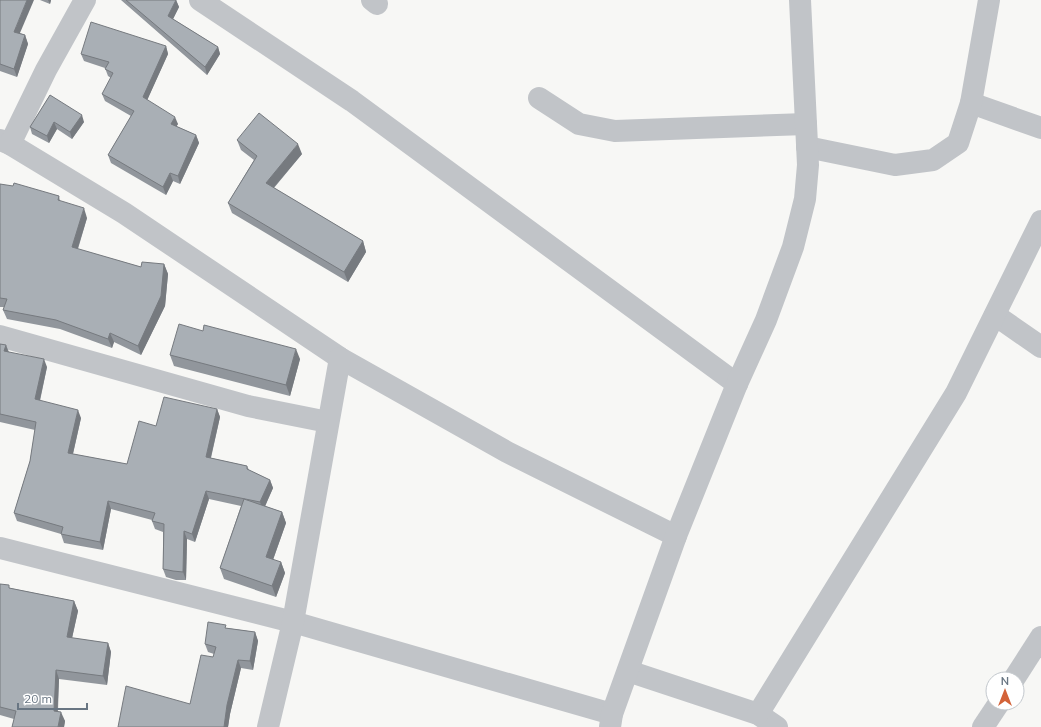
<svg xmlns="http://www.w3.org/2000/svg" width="1041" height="727" viewBox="0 0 1041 727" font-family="Mulish,sans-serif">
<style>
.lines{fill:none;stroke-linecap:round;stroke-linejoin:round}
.minor{stroke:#c1c4c8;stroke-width:22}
.wall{fill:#91969c}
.shaded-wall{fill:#767a7f}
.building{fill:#a9afb5;stroke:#767a7f}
</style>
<rect width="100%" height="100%" fill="#f7f7f5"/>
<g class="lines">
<g class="minor">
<path d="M 200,0 L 352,101 L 737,384"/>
<path d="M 372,0 L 377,4"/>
<path d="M 539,98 L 579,124 L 615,131 L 806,124"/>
<path d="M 971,103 L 1041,128"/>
<path d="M 0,140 L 10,144 L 124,213 L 340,358 L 507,452 L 676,536"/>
<path d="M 10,144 L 46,70 L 85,0"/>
<path d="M 807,147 L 895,165 L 933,160 L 958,143 L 971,103 L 989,0"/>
<path d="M 995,315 L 1041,347"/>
<path d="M 0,336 L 248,406 L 328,422"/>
<path d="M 0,548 L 293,622 L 612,714"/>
<path d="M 628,671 L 758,714 L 777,727"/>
<path d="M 1014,679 L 1041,637"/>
<path d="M 758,714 L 956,393 L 1041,221"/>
<path d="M 268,727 L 293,622 L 340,358"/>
<path d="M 610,727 L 612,714 L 676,536 L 737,384 L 766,320 L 793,247 L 805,199 L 808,165 L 800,0"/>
<path d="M 983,727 L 999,703"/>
</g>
</g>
<g class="wall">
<path d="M 0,0 L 20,33 L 25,35 L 28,44 L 17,77 L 0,71 Z"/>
<path d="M 40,0 L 51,0 L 50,4 Z"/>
<path d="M 121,0 L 176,0 L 179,7 L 173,19 L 218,47 L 220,54 L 207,75 Z"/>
<path d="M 166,46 L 168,54 L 147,100 L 178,124 L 176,126 L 196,135 L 199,143 L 180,184 L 173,181 L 166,195 L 111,163 L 108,155 L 131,116 L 105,101 L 102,94 L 111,78 L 108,76 L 105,68 L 84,61 L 81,54 Z"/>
<path d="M 50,95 L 84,122 L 72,139 L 57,129 L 49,143 L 32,134 L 30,127 Z"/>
<path d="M 237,140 L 302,154 L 274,188 L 363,241 L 366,252 L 348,282 L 232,213 L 228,203 L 254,160 L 241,150 Z"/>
<path d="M 0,184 L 59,196 L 60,201 L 87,218 L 78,249 L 141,267 L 164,264 L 168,274 L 165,306 L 141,355 L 114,342 L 112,348 L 60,329 L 7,319 L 3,310 L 4,307 L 0,307 Z"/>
<path d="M 203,331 L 300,359 L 290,396 L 174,366 L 170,355 Z"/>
<path d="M 0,344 L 6,345 L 9,352 L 47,367 L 40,401 L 81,418 L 73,454 L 127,464 L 156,426 L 217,409 L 220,417 L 211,458 L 247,466 L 249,470 L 270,480 L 273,488 L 265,506 L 282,512 L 286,523 L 273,560 L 281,562 L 285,573 L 276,597 L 224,579 L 220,568 L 241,506 L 209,499 L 195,542 L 187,539 L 186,580 L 176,580 L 166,577 L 163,569 L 163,532 L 155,529 L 152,521 L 152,520 L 111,509 L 103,550 L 64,543 L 61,534 L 17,521 L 14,513 L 30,461 L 35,430 L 0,422 Z"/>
<path d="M 0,584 L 10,588 L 74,601 L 78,611 L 72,638 L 108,643 L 111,652 L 107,685 L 59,679 L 58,711 L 65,721 L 64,727 L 12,727 L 14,719 L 0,715 Z"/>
<path d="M 227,628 L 255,632 L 258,641 L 253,670 L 241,668 L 230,714 L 228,727 L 118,727 L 190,704 L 213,657 L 214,654 L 208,652 L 205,644 Z"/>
</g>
<g class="shaded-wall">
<path d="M 27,0 L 34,0 L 17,40 L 14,32 Z"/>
<path d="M 48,0 L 51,0 L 50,4 Z"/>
<path d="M 176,0 L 179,7 L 171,23 L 168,16 Z"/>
<path d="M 25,35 L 28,44 L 17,77 L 14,69 Z"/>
<path d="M 166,46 L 168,54 L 145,105 L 143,97 Z"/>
<path d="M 218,47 L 220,54 L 207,75 L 205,67 Z"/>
<path d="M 82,115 L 84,122 L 72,139 L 70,132 Z"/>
<path d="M 175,117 L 178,124 L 173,132 L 171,124 Z"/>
<path d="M 54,122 L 57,129 L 49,143 L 47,136 Z"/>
<path d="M 196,135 L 199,143 L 180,184 L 178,176 Z"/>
<path d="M 298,144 L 302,154 L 269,193 L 266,183 Z"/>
<path d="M 170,173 L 173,181 L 166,195 L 163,187 Z"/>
<path d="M 84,208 L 87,218 L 75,257 L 72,247 Z"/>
<path d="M 363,241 L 366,252 L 348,282 L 344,272 Z"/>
<path d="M 164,264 L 168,274 L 165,306 L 141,355 L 138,346 Z"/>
<path d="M 110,333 L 114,342 L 112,348 L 108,339 Z"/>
<path d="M 6,345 L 9,354 L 4,351 Z"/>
<path d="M 296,349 L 300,359 L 290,396 L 286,385 Z"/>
<path d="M 44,359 L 47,367 L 38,408 L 35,399 Z"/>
<path d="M 217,409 L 220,417 L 209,465 L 206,457 Z"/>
<path d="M 78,410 L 81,418 L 71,462 L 68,453 Z"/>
<path d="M 270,480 L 273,488 L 263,511 L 260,502 Z"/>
<path d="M 206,491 L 209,499 L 195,542 L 192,534 Z"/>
<path d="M 108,501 L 111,509 L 103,550 L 100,542 Z"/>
<path d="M 282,512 L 286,523 L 270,568 L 266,557 Z"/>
<path d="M 184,531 L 187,539 L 186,580 L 183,572 Z"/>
<path d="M 281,562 L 285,573 L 276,597 L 272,586 Z"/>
<path d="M 74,601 L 78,611 L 70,647 L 67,637 Z"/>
<path d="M 255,632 L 258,641 L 253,670 L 250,661 Z"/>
<path d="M 108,643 L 111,652 L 107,685 L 103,676 Z"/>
<path d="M 238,660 L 241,668 L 230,714 L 228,727 L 224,727 L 227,705 Z"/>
<path d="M 56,670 L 59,679 L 57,720 L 54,711 Z"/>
<path d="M 61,712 L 65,721 L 64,727 L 58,727 Z"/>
</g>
<g class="building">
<path d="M 0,0 L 27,0 L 14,32 L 25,35 L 14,69 L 0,64 Z"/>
<path d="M 126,0 L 176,0 L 168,16 L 218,47 L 205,67 Z"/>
<path d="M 91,22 L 166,46 L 143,97 L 175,117 L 171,124 L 196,135 L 178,176 L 170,173 L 163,187 L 108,155 L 134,111 L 102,94 L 113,73 L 105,69 L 109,62 L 81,54 Z"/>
<path d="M 50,95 L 82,115 L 70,132 L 54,122 L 47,136 L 30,127 Z"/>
<path d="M 259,113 L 298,144 L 266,183 L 363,241 L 344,272 L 228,203 L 257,156 L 237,140 Z"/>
<path d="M 14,183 L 59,196 L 58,200 L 84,208 L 72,247 L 141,267 L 142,262 L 164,264 L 161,296 L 138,346 L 110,333 L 108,339 L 56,320 L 3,310 L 7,299 L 0,298 L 0,184 L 13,186 Z"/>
<path d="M 179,324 L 203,331 L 204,325 L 296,349 L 286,385 L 170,355 Z"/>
<path d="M 0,344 L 6,345 L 4,351 L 44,359 L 35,399 L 78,410 L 68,453 L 127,464 L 139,421 L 156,426 L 164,397 L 217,409 L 206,457 L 247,466 L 247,469 L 270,480 L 260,502 L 206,491 L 192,534 L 184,531 L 183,572 L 173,571 L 163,569 L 164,524 L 152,521 L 155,513 L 108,501 L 100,542 L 61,534 L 63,527 L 14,513 L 30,461 L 36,422 L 0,414 Z"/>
<path d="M 244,499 L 282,512 L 266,557 L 281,562 L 272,586 L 220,568 Z"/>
<path d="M 0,584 L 9,585 L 9,588 L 74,601 L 67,637 L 108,643 L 103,676 L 56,670 L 54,711 L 61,712 L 58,727 L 12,727 L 16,711 L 0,707 Z"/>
<path d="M 208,622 L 226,625 L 225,628 L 255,632 L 250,661 L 238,660 L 227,705 L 224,727 L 118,727 L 126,686 L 190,704 L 201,655 L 213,657 L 216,647 L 205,644 Z"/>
</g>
<g transform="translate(1005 691)"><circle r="19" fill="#ffffff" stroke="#c3c8cd"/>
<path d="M0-3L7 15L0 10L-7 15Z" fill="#d36339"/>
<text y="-6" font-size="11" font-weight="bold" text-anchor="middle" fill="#697683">N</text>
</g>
<path d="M18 703v6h69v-6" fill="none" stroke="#697683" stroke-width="2"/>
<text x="24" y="703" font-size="12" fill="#697683" stroke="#ffffff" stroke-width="3" paint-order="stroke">20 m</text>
</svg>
